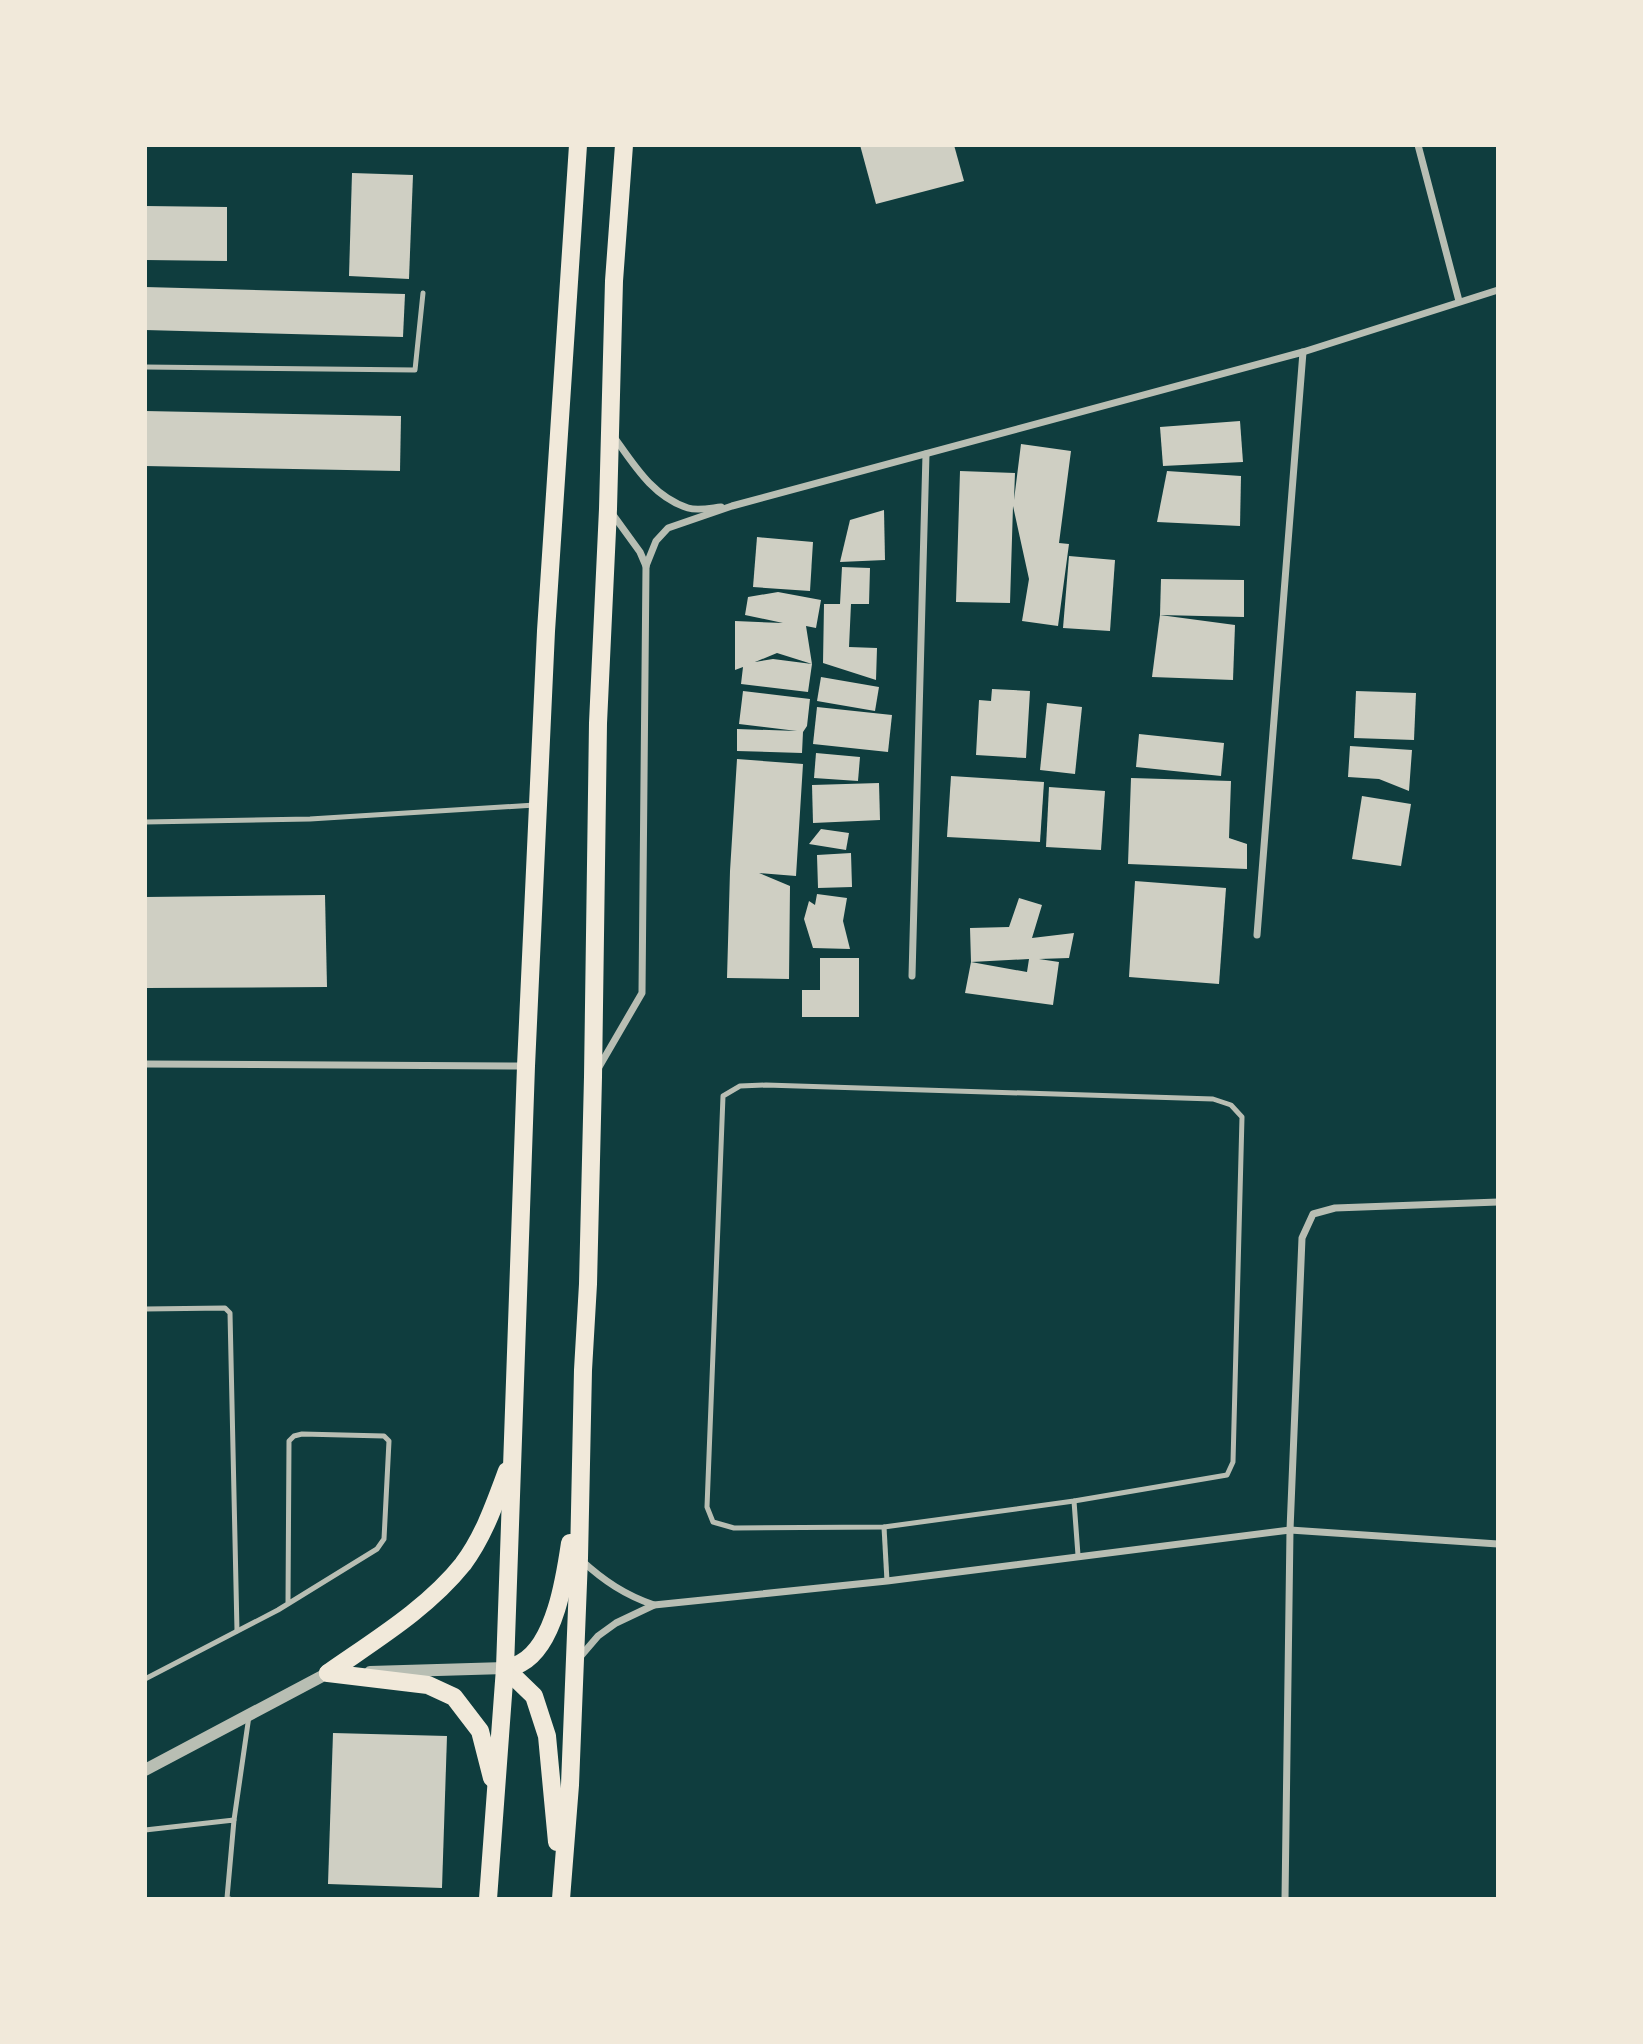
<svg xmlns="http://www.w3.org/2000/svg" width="1643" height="2044" viewBox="0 0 1643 2044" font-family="'Varela Round',sans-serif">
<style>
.building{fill:#cfcfc3;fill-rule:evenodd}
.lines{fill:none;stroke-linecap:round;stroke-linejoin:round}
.service{stroke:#b8beb3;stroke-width:5}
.minor{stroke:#b8beb3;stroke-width:7}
.tertiary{stroke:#b8beb3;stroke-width:12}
.primary{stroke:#f1e9da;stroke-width:18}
</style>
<rect width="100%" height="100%" fill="#0f3d3e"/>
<g class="building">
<path d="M 860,145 L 954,145 L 964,181 L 876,204 Z"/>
<path d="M 352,173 L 413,175 L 409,279 L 349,276 Z"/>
<path d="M 145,206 L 227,207 L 227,261 L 145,260 Z"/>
<path d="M 145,287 L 405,294 L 403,337 L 145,330 Z"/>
<path d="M 145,411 L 401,416 L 400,471 L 145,466 Z"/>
<path d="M 1240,421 L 1243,462 L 1163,466 L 1160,427 Z"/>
<path d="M 1021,444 L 1071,451 L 1059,543 L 1069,544 L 1058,626 L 1022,621 L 1029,579 L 1013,506 L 1010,603 L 956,602 L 960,471 L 1015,473 L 1014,500 Z"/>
<path d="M 1167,471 L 1241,476 L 1240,526 L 1157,522 Z"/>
<path d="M 884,510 L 885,560 L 840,562 L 850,520 Z"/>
<path d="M 757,537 L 813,542 L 810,591 L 753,587 Z"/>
<path d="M 1069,556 L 1115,560 L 1110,631 L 1063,628 Z"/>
<path d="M 842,567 L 870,568 L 869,604 L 851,604 L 849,647 L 877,648 L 876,680 L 823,663 L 824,604 L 840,604 Z"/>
<path d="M 1161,579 L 1244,580 L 1244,617 L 1160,615 Z"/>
<path d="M 778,592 L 821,600 L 816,628 L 806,626 L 812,664 L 777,653 L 755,662 L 773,659 L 812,664 L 808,692 L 741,684 L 743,667 L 735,670 L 735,621 L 783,623 L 745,615 L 748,597 Z"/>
<path d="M 1160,615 L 1235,625 L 1233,680 L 1152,677 Z"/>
<path d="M 821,677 L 879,687 L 875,711 L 817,701 Z"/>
<path d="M 992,689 L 1030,691 L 1026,758 L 976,755 L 979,700 L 991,701 Z"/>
<path d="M 743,691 L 810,699 L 807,726 L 803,732 L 802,753 L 737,751 L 737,729 L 797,731 L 739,724 Z"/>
<path d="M 1356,691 L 1416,693 L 1414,740 L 1354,738 Z"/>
<path d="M 1047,703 L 1082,707 L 1075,774 L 1040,770 Z"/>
<path d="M 817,707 L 892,715 L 888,752 L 813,744 Z"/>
<path d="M 1139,734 L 1224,743 L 1221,776 L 1136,767 Z"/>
<path d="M 1350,746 L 1412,750 L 1409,791 L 1379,779 L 1348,777 Z"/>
<path d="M 816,753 L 860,757 L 858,781 L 814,778 Z"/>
<path d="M 737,759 L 803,764 L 796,876 L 759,873 L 790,886 L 789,979 L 727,978 L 730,871 Z"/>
<path d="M 951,776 L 1044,782 L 1040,842 L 947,837 Z"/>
<path d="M 1131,778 L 1231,781 L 1229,838 L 1247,844 L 1247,869 L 1128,864 Z"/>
<path d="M 879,783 L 880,820 L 813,823 L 812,785 Z"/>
<path d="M 1049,787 L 1105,791 L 1101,850 L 1046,847 Z"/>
<path d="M 1362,796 L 1411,804 L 1401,866 L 1352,859 Z"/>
<path d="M 821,829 L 849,833 L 846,850 L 809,844 Z"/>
<path d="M 851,853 L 852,887 L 818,888 L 817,855 Z"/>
<path d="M 1135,881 L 1226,888 L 1219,984 L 1129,977 Z"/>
<path d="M 817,894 L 847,898 L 843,921 L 850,949 L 813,948 L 804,919 L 809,901 L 815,905 Z"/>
<path d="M 325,895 L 327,987 L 145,988 L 145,897 Z"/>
<path d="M 1019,898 L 1042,905 L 1032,938 L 1074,933 L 1069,958 L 1039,959 L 1059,962 L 1053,1005 L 965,993 L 971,962 L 970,928 L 1009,927 ZM 1029,959 L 1027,972 L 971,962 Z"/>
<path d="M 820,958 L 859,958 L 859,1017 L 802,1017 L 802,990 L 820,990 Z"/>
<path d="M 333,1733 L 447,1736 L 442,1888 L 328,1884 Z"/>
</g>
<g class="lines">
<g class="service">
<path d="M 145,367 L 415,370 L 423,293"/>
<path d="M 145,822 L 310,819 L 535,805"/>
<path d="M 766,1085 L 1213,1099 L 1231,1105 L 1242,1117 L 1233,1462 L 1227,1475 L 1074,1501 L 884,1527 L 734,1528 L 713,1522 L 707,1507 L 723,1096 L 740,1086 Z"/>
<path d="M 145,1309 L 225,1308 L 230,1313 L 237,1631"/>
<path d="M 1074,1501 L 1078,1555"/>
<path d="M 884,1527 L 887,1581"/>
<path d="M 145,1679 L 278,1610 L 377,1549 L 384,1539 L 389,1441 L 384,1436 L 302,1434 L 294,1436 L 289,1441 L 288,1603"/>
<path d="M 234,1820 L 249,1716"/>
<path d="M 145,1830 L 234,1820 L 227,1898 L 230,1899"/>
</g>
<g class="minor">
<path d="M 1418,145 L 1459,301"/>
<path d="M 614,437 C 634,465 653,497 688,508 C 698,511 711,508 721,507"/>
<path d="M 611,512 L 640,552 L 646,566"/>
<path d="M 1257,935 L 1303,352"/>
<path d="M 912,976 L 926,454"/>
<path d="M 145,1064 L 526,1066"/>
<path d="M 599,1067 L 642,993 L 646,566 L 656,541 L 668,528 L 732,506 L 1303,352 L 1498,290"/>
<path d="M 581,1560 C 604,1581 625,1595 654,1605"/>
<path d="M 580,1657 L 598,1636 L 616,1623 L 654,1605 L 887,1581 L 1290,1530 L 1498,1544"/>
<path d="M 1285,1899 L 1290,1530 L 1302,1238 L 1313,1214 L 1335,1208 L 1498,1202"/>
</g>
<g class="tertiary">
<path d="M 370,1672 L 505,1668"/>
<path d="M 145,1770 L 328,1673 L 334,1672"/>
</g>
<g class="primary">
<path d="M 505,1668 L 534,1696 L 547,1736 L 557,1842"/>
<path d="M 505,1668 C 510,1667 516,1666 521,1663 C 555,1645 565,1577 570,1543"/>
<path d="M 328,1673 C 375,1640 427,1609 463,1564 C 484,1536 495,1503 507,1471"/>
<path d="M 328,1673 L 428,1685 L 454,1697 L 480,1731 L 492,1778"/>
<path d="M 488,1899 L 505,1668 L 526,1066 L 546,631 L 578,145"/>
<path d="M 561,1899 L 570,1785 L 579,1558 L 583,1370 L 588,1284 L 593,1077 L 598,723 L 608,509 L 614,281 L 624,145"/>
</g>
</g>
<rect width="1643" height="2044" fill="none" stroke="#f1e9da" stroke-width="294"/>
</svg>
